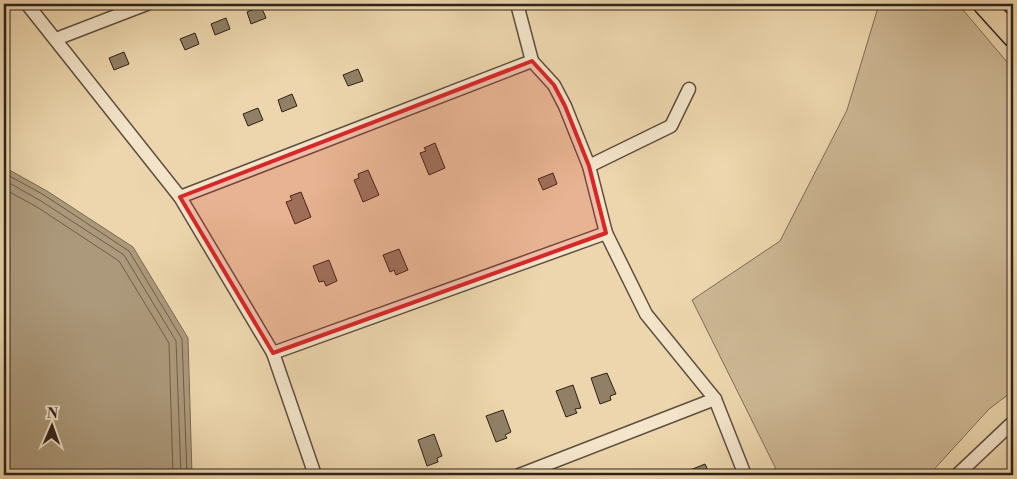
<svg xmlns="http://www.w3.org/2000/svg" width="1017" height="479" viewBox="0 0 1017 479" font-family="'Libre Bodoni',serif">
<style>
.green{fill:#cdb794;stroke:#7e6c57}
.water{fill:#ac997b;stroke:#7a6954}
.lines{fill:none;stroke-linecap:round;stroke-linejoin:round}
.shore{stroke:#6d5e4a;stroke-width:1}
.building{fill:#918066;stroke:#2e221a}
.street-casing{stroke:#5e4f3f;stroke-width:15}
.primary-casing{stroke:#2e221a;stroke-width:24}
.street{stroke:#f3e4ca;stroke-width:12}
.primary{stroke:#edd6ad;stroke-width:21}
.marked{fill:#d62828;fill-opacity:0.2;stroke:#d62828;stroke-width:4;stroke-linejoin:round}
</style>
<rect width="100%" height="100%" fill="#edd6ad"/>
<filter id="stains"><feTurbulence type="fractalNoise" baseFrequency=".004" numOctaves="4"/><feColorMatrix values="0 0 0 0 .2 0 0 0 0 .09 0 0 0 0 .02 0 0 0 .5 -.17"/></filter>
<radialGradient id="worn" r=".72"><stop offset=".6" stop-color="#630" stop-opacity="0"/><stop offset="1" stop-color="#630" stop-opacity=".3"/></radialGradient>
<path class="green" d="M 879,4 L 958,4 L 1013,69 L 1013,391 L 989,409 L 929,475 L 779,475 L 692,300 L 780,241 L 847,110 Z"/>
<path class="water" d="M 4,167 L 47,191 L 133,247 L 188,338 L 192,475 L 4,475 Z"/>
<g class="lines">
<g class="shore">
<path d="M 4,173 L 44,195 L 129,251 L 182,339 L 187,475"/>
<path d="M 4,180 L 41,201 L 124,255 L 176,341 L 181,475"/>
<path d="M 4,189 L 37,207 L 119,261 L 169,343 L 173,475"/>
</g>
</g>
<g class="building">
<path d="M 261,6 L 266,18 L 251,24 L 247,12 Z"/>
<path d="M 226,18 L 230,29 L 215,35 L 211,24 Z"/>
<path d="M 195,33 L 199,44 L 185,50 L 180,39 Z"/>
<path d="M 124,52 L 129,64 L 114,70 L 109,58 Z"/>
<path d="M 358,69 L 363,81 L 348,86 L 343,75 Z"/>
<path d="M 292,94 L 297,106 L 282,112 L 278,100 Z"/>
<path d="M 258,108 L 263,120 L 248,126 L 243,114 Z"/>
<path d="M 435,143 L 445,168 L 429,175 L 420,153 L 426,151 L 424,148 Z"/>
<path d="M 368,170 L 379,195 L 363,202 L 354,180 L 359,178 L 358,174 Z"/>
<path d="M 553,173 L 557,184 L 543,190 L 538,179 Z"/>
<path d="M 301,192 L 311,217 L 295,224 L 286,202 L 292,200 L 290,196 Z"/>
<path d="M 399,249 L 408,270 L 396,275 L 394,270 L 390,272 L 383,255 Z"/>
<path d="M 329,260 L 337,281 L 326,286 L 324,281 L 319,282 L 313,266 Z"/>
<path d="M 607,373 L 616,394 L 610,396 L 611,400 L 600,404 L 591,378 Z"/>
<path d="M 573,385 L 581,408 L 575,409 L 577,413 L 566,417 L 556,391 Z"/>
<path d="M 503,410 L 511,432 L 505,435 L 507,438 L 496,442 L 486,416 Z"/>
<path d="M 434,434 L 442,456 L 437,458 L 438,462 L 427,466 L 418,440 Z"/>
<path d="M 705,464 L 710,475 L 693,475 L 690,470 Z"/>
</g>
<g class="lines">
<defs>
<g id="street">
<path d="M 27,4 L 180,197 L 273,353 L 315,475"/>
<path d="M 517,4 L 532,61 L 554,85 L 565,106 L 589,166 L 606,233 L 646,314 L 715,399 L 745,475"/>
<path d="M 56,39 L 147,4"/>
<path d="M 589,166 L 671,126 L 689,89"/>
<path d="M 180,197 L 532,61"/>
<path d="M 273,353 L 606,233"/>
<path d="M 519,475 L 715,399"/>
<path d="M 957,475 L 1013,422"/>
</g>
<path id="primary" d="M 984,4 L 1013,36"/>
</defs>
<use href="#street" class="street-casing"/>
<use href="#primary" class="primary-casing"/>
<use href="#street" class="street"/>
<use href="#primary" class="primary"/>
</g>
<path class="marked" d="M 532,61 L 554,85 L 565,106 L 589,166 L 606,233 L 273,353 L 180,197 Z"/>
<rect width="1017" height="479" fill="none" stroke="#edd6ad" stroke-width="20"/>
<rect x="5" y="5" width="1007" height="469" fill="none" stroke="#2e221a" stroke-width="2.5"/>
<rect x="10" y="10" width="997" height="459" fill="none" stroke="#2e221a"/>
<g transform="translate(52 426) rotate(2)" stroke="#f3e4ca" stroke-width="4" paint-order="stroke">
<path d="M0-4L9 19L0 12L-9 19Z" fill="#2e221a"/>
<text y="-8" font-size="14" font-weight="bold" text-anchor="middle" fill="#2e221a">N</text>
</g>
<rect width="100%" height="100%" filter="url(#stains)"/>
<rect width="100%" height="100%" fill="url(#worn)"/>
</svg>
